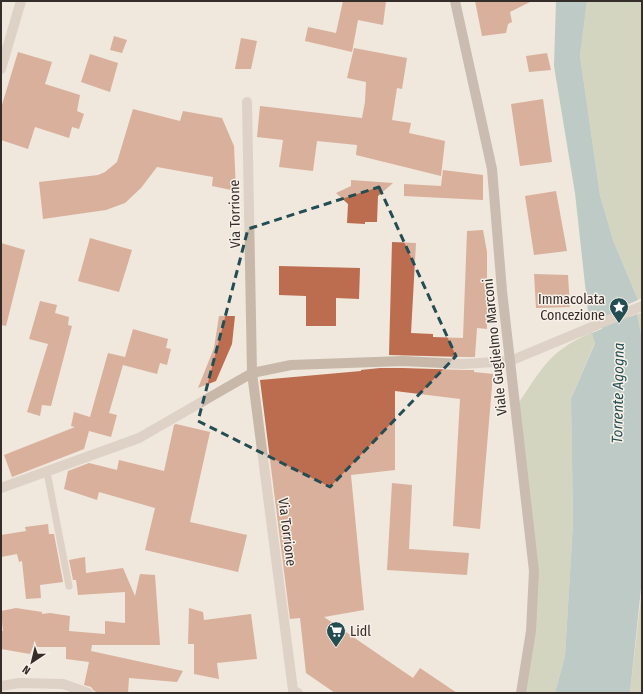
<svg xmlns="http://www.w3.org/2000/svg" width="643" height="694" viewBox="0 0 643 694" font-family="'Fira Sans Condensed',sans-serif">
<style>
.green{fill:#b2be9e}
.water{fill:#7ea7ab}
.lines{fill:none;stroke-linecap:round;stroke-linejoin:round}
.river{stroke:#7ea7ab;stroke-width:30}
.building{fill:#bc6d4f}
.lane{stroke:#c7b8aa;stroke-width:7}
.street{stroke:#c7b8aa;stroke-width:10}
.secondary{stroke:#9b887b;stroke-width:10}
.marked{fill:none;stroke:#224e53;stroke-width:3;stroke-dasharray:8 5;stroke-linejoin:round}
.labels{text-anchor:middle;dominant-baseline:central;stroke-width:3;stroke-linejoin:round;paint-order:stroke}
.street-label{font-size:14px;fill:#352d29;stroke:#f8f1e9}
.poi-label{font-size:14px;fill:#352d29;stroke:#f8f1e9;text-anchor:end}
.water-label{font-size:15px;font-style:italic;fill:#224e53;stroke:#f8f1e9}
</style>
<rect width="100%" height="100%" fill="#f0e7dd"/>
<g class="green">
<path d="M 587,1 L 642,1 L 642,298 L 638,300 L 613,240 L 600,195 L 580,56 Z"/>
<path d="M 642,313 L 642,339 L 637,314 Z"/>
<path d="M 592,332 L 595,342 L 571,399 L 573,523 L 565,656 L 555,693 L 521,693 L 534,571 L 515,408 C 529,389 542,363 562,349 C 571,342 582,337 592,332 Z"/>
<path d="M 642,579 L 642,693 L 630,693 L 642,588 Z"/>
</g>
<g class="water">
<path d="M 556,1 L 587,1 L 580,56 L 600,195 L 613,240 L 638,300 L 619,308 L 615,303 L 610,305 L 609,313 L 589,321 L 575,193 L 554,66 Z"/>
<path d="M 637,314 L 642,339 L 642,579 L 630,693 L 555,693 L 565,656 L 573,523 L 571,399 L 595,343 L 592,333 Z"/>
</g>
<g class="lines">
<path class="river" d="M 602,264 L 619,334 L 618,364"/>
</g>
<g class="building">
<path d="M 343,1 L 386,1 L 383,25 L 358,20 L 352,52 L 305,41 L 308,27 L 336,33 Z"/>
<path d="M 475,1 L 532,1 L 510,12 L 512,22 L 508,24 L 506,33 L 482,36 Z"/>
<path d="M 114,36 L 127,40 L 122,53 L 110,50 Z"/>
<path d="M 241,38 L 257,41 L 251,69 L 235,69 Z"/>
<path d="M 354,48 L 407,58 L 402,89 L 397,88 L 392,120 L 411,123 L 409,133 L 445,141 L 441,176 L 356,155 L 357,145 L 317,141 L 313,171 L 279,167 L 283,140 L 257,137 L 260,106 L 362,118 L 365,102 L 366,82 L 347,78 Z"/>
<path d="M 18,52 L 52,62 L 45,84 L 80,95 L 77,111 L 84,114 L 79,129 L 72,127 L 69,138 L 35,127 L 28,149 L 1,140 L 1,108 Z"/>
<path d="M 547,53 L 551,70 L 529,72 L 526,56 Z"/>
<path d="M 90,54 L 118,63 L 110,92 L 81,82 Z"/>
<path d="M 543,99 L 552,162 L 520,166 L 511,104 Z"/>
<path d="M 133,109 L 180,121 L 183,111 L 222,118 L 234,146 L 236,191 L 212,186 L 213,177 L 157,167 L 141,188 L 125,203 L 106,210 L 43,219 L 39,182 L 98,175 L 105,172 L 117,162 Z"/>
<path d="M 443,170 L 483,175 L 483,200 L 404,196 L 404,184 L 441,186 Z"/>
<path d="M 351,180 L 393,183 L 378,196 L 377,222 L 365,222 L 365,224 L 347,223 L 348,204 L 336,193 L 351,186 Z"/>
<path d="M 556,191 L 567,251 L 534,255 L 525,196 Z"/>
<path d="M 483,230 L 487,252 L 487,329 L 477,328 L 475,357 L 463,357 L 389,355 L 392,242 L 416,243 L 411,333 L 433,334 L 433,337 L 463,338 L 467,231 Z"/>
<path d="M 90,238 L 132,250 L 119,292 L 78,281 Z"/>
<path d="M 1,243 L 25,250 L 6,326 L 1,325 Z"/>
<path d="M 279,266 L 360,268 L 359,299 L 336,298 L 336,326 L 306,326 L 306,296 L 279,295 Z"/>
<path d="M 534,274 L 568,275 L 570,307 L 536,308 Z"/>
<path d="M 40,301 L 57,305 L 55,313 L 69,317 L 68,325 L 72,326 L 51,406 L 42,405 L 40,416 L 27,412 L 48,344 L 29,339 Z"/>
<path d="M 219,316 L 235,316 L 232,344 L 216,381 L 198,388 L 214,348 Z"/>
<path d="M 133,329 L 168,339 L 166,348 L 171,349 L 167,365 L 160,363 L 157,374 L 123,365 L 109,413 L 117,415 L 111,437 L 89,431 L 84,449 L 12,477 L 4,455 L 75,427 L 71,426 L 74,412 L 90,417 L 108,353 L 125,357 Z"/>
<path d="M 380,368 L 403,368 L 463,370 L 474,370 L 474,372 L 493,374 L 480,529 L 453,526 L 460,399 L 395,391 L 395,470 L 351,475 L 364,610 L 324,617 L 413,678 L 420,668 L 457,693 L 335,693 L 306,673 L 300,618 L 290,619 L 260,380 L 361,371 L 361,370 Z"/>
<path d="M 176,424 L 210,432 L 190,522 L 247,535 L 238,572 L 145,550 L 155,508 L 99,492 L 97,500 L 64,489 L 68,471 L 89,463 L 117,470 L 119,460 L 164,471 L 174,425 Z"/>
<path d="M 392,483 L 412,485 L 409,549 L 469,553 L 467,575 L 387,570 Z"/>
<path d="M 48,524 L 49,534 L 54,534 L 63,582 L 40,585 L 41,598 L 26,599 L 22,561 L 19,562 L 17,554 L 1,557 L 1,535 L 26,531 L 25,527 Z"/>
<path d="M 85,557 L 86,573 L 123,568 L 135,596 L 140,574 L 155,575 L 160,645 L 92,645 L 91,651 L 183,671 L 177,682 L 129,678 L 128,693 L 100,693 L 94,691 L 91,687 L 84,685 L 89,662 L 66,659 L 66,647 L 33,647 L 30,654 L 1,649 L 1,631 L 3,631 L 1,611 L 16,608 L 42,612 L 42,614 L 50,613 L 70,616 L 69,631 L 105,634 L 105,621 L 125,623 L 125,592 L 78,595 L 76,580 L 73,580 L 69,560 Z"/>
<path d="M 189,608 L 203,612 L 204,620 L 251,614 L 257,659 L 217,663 L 219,679 L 194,674 L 194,644 L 188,644 Z"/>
</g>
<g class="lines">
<path class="lane" d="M 47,472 L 69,586"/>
<g class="street">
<path d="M 1,69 L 21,1"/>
<path d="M 247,102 L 252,373 L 293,690 L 298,693"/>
<path d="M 1,488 L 139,438 L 252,373 L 291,365 L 403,361 L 463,364 L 510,361 L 642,306"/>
<path d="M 1,686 L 19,683 L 63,684 L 88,693"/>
</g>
<path class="secondary" d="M 455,1 L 492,169 L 502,291 L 534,571 L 531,631 L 521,693"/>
</g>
<path d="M0 0H643V694H0ZM 379,187 L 456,356 L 330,487 L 198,421 L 248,229 Z" fill="#f0e7dd" fill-opacity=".55" fill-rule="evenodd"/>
<path class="marked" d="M 379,187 L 456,356 L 330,487 L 198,421 L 248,229 Z"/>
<defs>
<symbol id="sight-pin" viewBox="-11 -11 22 30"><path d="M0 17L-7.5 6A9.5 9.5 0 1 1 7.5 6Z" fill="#224e53" stroke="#f8f1e9"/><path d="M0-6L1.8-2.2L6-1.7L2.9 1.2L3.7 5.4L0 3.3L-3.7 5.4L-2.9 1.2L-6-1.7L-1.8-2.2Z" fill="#fff"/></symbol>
<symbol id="supermarket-pin" viewBox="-11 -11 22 30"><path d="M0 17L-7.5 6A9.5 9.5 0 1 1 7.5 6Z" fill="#224e53" stroke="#f8f1e9"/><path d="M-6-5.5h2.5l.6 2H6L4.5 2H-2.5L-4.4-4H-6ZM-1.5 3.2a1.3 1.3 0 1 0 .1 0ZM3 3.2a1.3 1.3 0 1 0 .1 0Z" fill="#fff"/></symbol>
</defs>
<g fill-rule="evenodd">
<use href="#sight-pin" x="608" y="296" width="22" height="30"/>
<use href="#supermarket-pin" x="325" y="620" width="22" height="30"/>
</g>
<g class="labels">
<g class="street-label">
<text transform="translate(235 214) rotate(-91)">Via Torrione</text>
<text transform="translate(495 347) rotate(-96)">Viale Guglielmo Marconi</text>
<text transform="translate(287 532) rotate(83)">Via Torrione</text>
</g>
<g class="poi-label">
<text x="605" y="299">Immacolata<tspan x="605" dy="16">Concezione</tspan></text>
<text x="350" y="631" text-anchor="start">Lidl</text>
</g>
<g class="water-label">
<text transform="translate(618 393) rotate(-89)">Torrente Agogna</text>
</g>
</g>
<rect width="643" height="694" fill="none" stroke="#352d29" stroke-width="4"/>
<g transform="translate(32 662) rotate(215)" stroke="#f8f1e9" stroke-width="3" paint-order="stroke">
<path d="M0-3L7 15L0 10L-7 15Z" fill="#352d29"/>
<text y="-6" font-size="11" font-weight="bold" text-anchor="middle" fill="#352d29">N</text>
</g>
</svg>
